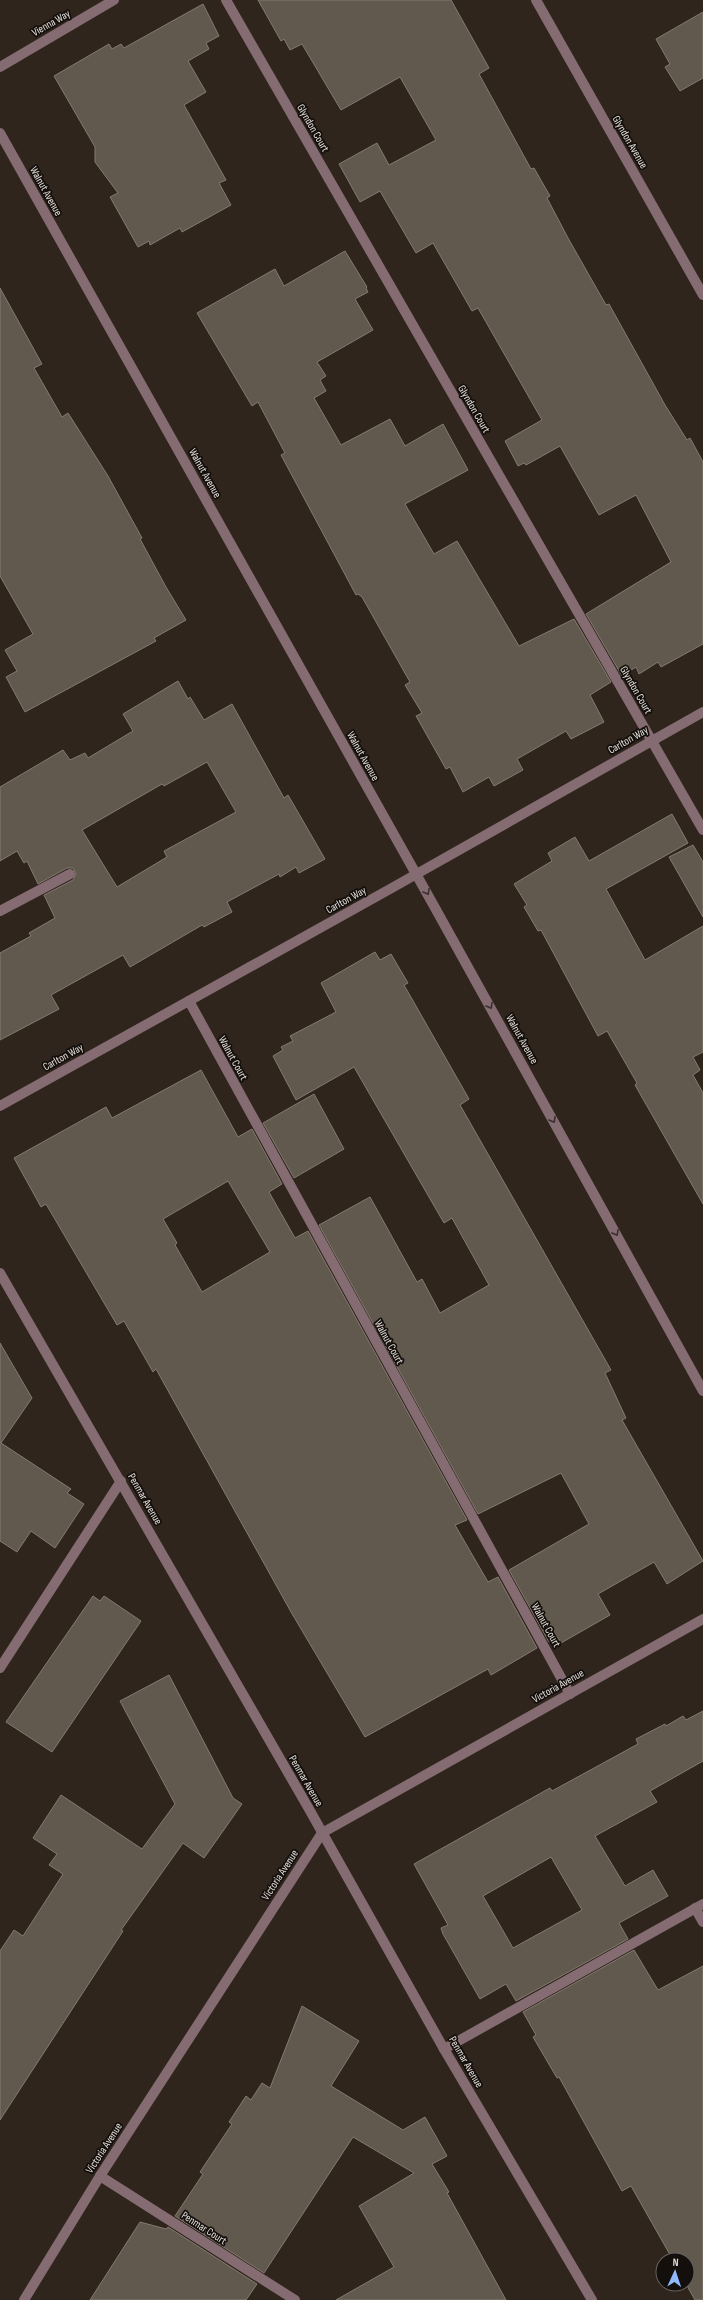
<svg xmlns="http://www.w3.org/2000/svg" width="703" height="2300" viewBox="0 0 703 2300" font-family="'Sofia Sans Condensed',sans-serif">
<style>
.building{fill:#61594e;stroke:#847b70;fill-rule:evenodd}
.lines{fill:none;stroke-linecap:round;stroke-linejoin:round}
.minor{stroke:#856c72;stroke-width:10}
.oneway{stroke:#3b3030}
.labels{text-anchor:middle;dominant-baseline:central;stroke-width:3.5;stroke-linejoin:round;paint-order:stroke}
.street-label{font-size:11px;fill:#e5ded9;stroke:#130f0c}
</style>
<rect width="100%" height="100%" fill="#2f251d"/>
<g class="building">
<path d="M 258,0 L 451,0 L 489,68 L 479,74 L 531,169 L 534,168 L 550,196 L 547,198 L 568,238 L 606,305 L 609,304 L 665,405 L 687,440 L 690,438 L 703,462 L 703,644 L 661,667 L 658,662 L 639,674 L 636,667 L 622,676 L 586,614 L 671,562 L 636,495 L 599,515 L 560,446 L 526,465 L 524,463 L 518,466 L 505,441 L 542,420 L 478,308 L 472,311 L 433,243 L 416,253 L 380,191 L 360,202 L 339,164 L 377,143 L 389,165 L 436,140 L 400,77 L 341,110 L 302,44 L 290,50 L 284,39 L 281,41 Z"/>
<path d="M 203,4 L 219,36 L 206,43 L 209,49 L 188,61 L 206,92 L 184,105 L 226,180 L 219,183 L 231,205 L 182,232 L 180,228 L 150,245 L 149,241 L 138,247 L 110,197 L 118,193 L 95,162 L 95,147 L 54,76 L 109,44 L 112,49 L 121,44 L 124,48 Z"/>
<path d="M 703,12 L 703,78 L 680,91 L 665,67 L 670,64 L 656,39 Z"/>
<path d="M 345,251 L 367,287 L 366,288 L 368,292 L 355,299 L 373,330 L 317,362 L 326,376 L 320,380 L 326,391 L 314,398 L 341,445 L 390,419 L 405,446 L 443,424 L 468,470 L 405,504 L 434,554 L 457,541 L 519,646 L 574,619 L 611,682 L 590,695 L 604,722 L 571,739 L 566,731 L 517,759 L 523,770 L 494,786 L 489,777 L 463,792 L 450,767 L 446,769 L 416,716 L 422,713 L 405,685 L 410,682 L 362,597 L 358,594 L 356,595 L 281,455 L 285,453 L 258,402 L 252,406 L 197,313 L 275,269 L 284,286 Z"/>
<path d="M 0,288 L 42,364 L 34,368 L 62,417 L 68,413 L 108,476 L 142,538 L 140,539 L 166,587 L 186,620 L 154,638 L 156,641 L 25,712 L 6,677 L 17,671 L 5,650 L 33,634 L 0,576 Z"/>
<path d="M 178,681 L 188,699 L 190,697 L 204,720 L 232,704 L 284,798 L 288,795 L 325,859 L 299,873 L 296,867 L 280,877 L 279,874 L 227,902 L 232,912 L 204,927 L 202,925 L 130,967 L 123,955 L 51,995 L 59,1009 L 0,1040 L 0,953 L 31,936 L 29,933 L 55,918 L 44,895 L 73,880 L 76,874 L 73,868 L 67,868 L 38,884 L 27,861 L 24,863 L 17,851 L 0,861 L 0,787 L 63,750 L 70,760 L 85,753 L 88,758 L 133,731 L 123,714 ZM 207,762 L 236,812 L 164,851 L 167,857 L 117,887 L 82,830 L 162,784 L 164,786 Z"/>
<path d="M 672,814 L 688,843 L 606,889 L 645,960 L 703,926 L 703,1052 L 693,1057 L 700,1070 L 693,1075 L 703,1093 L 703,1204 L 635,1085 L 637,1083 L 607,1031 L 598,1036 L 541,930 L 538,931 L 524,907 L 527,905 L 514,884 L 552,861 L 548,853 L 575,837 L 589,861 Z"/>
<path d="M 693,845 L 703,862 L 703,917 L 669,857 Z"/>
<path d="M 375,952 L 380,960 L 391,954 L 408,983 L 404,985 L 469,1099 L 460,1105 L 611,1370 L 605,1373 L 626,1418 L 622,1420 L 703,1561 L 667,1584 L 654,1562 L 598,1594 L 610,1615 L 561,1643 L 557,1637 L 549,1642 L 509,1570 L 589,1524 L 561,1473 L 478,1514 L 319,1225 L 370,1197 L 417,1282 L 422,1279 L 440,1313 L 489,1285 L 452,1218 L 444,1223 L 354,1067 L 296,1100 L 273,1056 L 283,1050 L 281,1047 L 293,1041 L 290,1036 L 336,1012 L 321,983 Z"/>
<path d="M 201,1070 L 238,1137 L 252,1129 L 282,1184 L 269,1192 L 295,1238 L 308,1231 L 467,1520 L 455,1525 L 488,1582 L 498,1577 L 537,1648 L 491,1675 L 488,1669 L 365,1737 L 291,1612 L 156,1369 L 153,1372 L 124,1321 L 117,1325 L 46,1204 L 41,1207 L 14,1158 L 106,1107 L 112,1118 ZM 228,1181 L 270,1252 L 202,1292 L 175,1245 L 177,1243 L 163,1219 Z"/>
<path d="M 314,1094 L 344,1149 L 294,1178 L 263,1123 Z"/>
<path d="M 0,1343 L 32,1398 L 1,1443 L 71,1489 L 67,1493 L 84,1504 L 55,1548 L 31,1531 L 17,1552 L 0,1541 Z"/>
<path d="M 93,1596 L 100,1601 L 104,1596 L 141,1621 L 52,1752 L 6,1722 Z"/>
<path d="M 169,1675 L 233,1798 L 242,1804 L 204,1858 L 183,1843 L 121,1930 L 123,1931 L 0,2120 L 0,1951 L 14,1930 L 23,1936 L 63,1874 L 49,1865 L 57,1854 L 33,1838 L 61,1795 L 142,1849 L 175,1804 L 120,1701 Z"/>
<path d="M 703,1711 L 703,1761 L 650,1791 L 657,1802 L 595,1836 L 625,1886 L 653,1870 L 668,1896 L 619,1923 L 628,1939 L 516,2001 L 506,1984 L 480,1999 L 443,1934 L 441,1928 L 448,1925 L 414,1864 L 550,1788 L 552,1791 L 638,1744 L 636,1739 L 665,1724 L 666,1726 L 683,1716 L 686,1720 ZM 551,1857 L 582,1910 L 513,1948 L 483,1896 Z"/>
<path d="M 634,1950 L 658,1990 L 703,1966 L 703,2300 L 695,2300 L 686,2284 L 687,2260 L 673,2260 L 631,2186 L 622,2191 L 559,2077 L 557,2078 L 533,2037 L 536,2035 L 523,2012 Z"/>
<path d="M 302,2006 L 359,2041 L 331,2086 L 403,2130 L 425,2117 L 447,2156 L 432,2164 L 449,2192 L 447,2193 L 506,2300 L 336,2300 L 394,2267 L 359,2206 L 414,2173 L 353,2137 L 264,2273 L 175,2216 L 203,2174 L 200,2172 L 232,2124 L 229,2122 L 246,2096 L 251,2100 L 262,2083 L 270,2088 Z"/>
<path d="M 140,2222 L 166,2229 L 168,2227 L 257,2284 L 246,2300 L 90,2300 Z"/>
</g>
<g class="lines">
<g class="minor">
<path d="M 226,0 L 703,830"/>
<path d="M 536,0 L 703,295"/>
<path d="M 0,67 L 114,0"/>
<path d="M 0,133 L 434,906 L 703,1391"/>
<path d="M 0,911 L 70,874"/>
<path d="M 189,1001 L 570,1694"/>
<path d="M 0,1106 L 390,889 L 703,712"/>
<path d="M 0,1273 L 309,1809 L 444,2049 L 592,2300"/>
<path d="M 0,1668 L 121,1481"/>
<path d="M 695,1908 L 703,1922"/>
<path d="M 444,2049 L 703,1904"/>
<path d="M 100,2176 L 295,2300"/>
<path d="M 24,2300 L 100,2176 L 322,1833 L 703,1619"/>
</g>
</g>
<defs><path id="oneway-chevron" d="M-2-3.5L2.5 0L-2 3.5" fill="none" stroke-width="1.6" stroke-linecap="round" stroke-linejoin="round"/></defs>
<g class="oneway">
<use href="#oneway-chevron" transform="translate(427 892) rotate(60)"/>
<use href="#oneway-chevron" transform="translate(490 1006) rotate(61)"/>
<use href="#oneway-chevron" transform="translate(553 1120) rotate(61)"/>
<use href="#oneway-chevron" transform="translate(616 1233) rotate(61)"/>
</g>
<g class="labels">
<g class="street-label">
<text transform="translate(51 23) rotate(-30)">Vienna Way</text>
<text transform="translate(313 128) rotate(60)">Glyndon Court</text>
<text transform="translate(630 142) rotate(60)">Glyndon Avenue</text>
<text transform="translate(46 191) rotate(61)">Walnut Avenue</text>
<text transform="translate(474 409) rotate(60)">Glyndon Court</text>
<text transform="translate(205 473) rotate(61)">Walnut Avenue</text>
<text transform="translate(636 690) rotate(60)">Glyndon Court</text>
<text transform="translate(628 740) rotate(-30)">Carlton Way</text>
<text transform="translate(363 756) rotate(61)">Walnut Avenue</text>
<text transform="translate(346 900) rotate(-29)">Carlton Way</text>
<text transform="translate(522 1039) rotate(61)">Walnut Avenue</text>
<text transform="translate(63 1057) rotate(-29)">Carlton Way</text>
<text transform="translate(233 1058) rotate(61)">Walnut Court</text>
<text transform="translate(389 1342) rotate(61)">Walnut Court</text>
<text transform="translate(145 1499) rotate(60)">Penmar Avenue</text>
<text transform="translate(546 1625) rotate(61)">Walnut Court</text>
<text transform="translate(558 1686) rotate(-29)">Victoria Avenue</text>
<text transform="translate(306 1781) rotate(60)">Penmar Avenue</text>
<text transform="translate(280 1875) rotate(-57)">Victoria Avenue</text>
<text transform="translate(466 2062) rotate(60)">Penmar Avenue</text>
<text transform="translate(104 2148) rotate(-57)">Victoria Avenue</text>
<text transform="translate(204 2228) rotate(33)">Penmar Court</text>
</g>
</g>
<g transform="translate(675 2272) rotate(3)"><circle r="19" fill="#130f0c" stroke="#67625e"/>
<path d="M0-3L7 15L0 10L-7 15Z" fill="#90b8fd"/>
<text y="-6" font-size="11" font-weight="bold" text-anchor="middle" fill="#e5ded9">N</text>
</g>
</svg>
